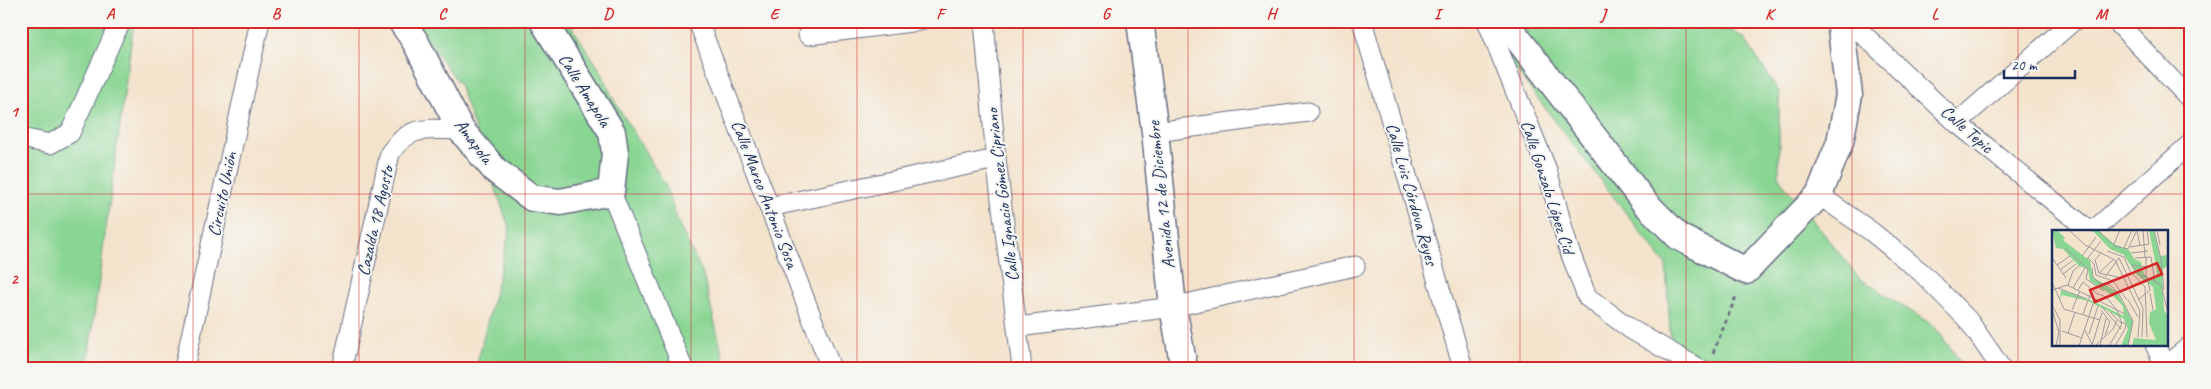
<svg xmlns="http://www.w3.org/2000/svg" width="2211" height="389" viewBox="0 0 2211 389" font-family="Caveat,sans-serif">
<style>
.green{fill:#89d693;stroke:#528278}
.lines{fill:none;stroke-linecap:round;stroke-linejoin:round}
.street-casing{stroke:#676e84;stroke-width:21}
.secondary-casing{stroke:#676e84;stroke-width:29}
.path{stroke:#676e84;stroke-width:3;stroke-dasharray:4 4;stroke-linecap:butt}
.street{stroke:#fff;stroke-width:19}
.secondary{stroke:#fff;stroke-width:26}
.grid{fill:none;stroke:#d62828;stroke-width:1;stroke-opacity:0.55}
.labels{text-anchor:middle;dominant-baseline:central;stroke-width:4;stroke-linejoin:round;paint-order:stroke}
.street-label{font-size:18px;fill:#1b2f5e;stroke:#f6f6f2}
.inset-road{fill:none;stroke:#9d9ba0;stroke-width:1}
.view{fill:#d62828;fill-opacity:0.15;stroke:#d62828;stroke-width:2.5}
.inset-edge{fill:none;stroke:#1b2f5e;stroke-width:2.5}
.neatline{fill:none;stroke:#d62828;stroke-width:2}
.grid-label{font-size:16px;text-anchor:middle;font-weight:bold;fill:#d62828}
</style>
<rect width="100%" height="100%" fill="#f6f6f2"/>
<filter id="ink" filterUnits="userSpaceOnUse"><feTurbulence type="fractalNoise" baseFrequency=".02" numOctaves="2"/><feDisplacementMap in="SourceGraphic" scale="10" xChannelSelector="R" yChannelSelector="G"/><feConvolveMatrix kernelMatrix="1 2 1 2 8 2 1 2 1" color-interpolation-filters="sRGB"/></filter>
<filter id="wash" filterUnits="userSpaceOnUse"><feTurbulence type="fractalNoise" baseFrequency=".0096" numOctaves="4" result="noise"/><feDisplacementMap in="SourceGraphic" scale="20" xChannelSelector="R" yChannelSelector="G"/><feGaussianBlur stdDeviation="1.12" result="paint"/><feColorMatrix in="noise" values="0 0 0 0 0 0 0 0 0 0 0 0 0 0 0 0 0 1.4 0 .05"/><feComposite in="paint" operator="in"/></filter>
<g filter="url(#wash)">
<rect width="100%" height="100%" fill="#f4e3cc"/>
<g class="green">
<path d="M 21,21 L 134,21 L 87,368 L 21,368 Z"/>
<path d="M 413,21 L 568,21 L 602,73 L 613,99 L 665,184 L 679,225 L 702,272 L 726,368 L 476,368 L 510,230 L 459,84 Z"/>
<path d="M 1478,21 L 1714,21 L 1744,38 L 1779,92 L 1779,178 L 1859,278 L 1934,326 L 1965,368 L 1694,368 L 1671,348 L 1666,265 Z"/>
</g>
</g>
<g filter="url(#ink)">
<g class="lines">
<defs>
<g id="street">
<path d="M 698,21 L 831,368"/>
<path d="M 984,21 L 996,159 L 1022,368"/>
<path d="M 1362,21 L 1463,368"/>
<path d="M 1487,21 L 1547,170 L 1568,247 L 1587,297 L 1632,330 L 1698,368"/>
<path d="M 1849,21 L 1957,123 L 2091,232"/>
<path d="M 2116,21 L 2190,99"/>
<path d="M 808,35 L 919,21"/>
<path d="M 1957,123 L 2073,21"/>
<path d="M 1155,132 L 1308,112"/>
<path d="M 21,138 L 50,144 L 70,133 L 114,35 L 122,21"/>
<path d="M 611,192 L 683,368"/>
<path d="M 1819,195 L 1872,232 L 1922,273 L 1968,320 L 2001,368"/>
<path d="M 769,207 L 996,159"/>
<path d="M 2092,232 L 2190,144"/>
<path d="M 1018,327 L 1173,307 L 1355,266"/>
<path d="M 2155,345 L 2166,368"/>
<path d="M 2165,366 L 2190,346"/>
<path d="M 184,368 L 260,21"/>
<path d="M 342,368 L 390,153 C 411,123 428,130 461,130"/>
</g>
<g id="secondary">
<path d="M 401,21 L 415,41 L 461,130 L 495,170 L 532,198 L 560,202 L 611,192 L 615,153 L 612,132 L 543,21"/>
<path d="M 1140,21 L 1155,132 L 1173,307 L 1184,368"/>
<path d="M 1504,21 L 1645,203 L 1679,237 L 1746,271 L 1819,195 L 1840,142 L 1849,95 L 1840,21"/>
</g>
</defs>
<use href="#street" class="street-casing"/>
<use href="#secondary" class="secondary-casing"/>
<path class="path" d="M 1713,353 L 1737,294"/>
<use href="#street" class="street"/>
<use href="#secondary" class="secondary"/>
</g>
</g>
<path class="grid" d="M 193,21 L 193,368M 359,21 L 359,368M 525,21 L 525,368M 691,21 L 691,368M 857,21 L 857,368M 1023,21 L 1023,368M 1188,21 L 1188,368M 1354,21 L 1354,368M 1520,21 L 1520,368M 1686,21 L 1686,368M 1852,21 L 1852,368M 2018,21 L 2018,368M 21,194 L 2190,194"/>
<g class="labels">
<g class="street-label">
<text transform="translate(585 90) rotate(58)">Calle Amapola</text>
<text transform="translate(1967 129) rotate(41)">Calle Tepic</text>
<text transform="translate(474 141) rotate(53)">Amapola</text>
<text transform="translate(1548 187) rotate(72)">Calle Gonzalo López Cid</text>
<text transform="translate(222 194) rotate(-78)">Circuito Unión</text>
<text transform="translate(765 194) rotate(69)">Calle Marco Antonio Sosa</text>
<text transform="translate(1412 194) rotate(74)">Calle Luis Córdova Reyes</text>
<text transform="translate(1002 195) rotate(-97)">Calle Ignacio Gómez Cipriano</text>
<text transform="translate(1161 195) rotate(-96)">Avenida 12 de Diciembre</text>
<text transform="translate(375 221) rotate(-77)">Cazalda 18 Agosto</text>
</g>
</g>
<g transform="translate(2052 230)">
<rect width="116" height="116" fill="#f4e3cc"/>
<path d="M 0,0 L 5,0 L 13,8 L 11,10 L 38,31 L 41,47 L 65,62 L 81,92 L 76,116 L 69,116 L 76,99 L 72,89 L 36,71 L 10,65 L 8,69 L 9,60 L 43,72 L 72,86 L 71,76 L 61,66 L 38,51 L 36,39 L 27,36 L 11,19 L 4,18 ZM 33,0 L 46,0 L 62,14 L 77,20 L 82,29 L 89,32 L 92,44 L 99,50 L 106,47 L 97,0 L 102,0 L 108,26 L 116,25 L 116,35 L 110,40 L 112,80 L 116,86 L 116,116 L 80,116 L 82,108 L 104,110 L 97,93 L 98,82 L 104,79 L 101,57 L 85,45 L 72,25 L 58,19 L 42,2 Z" fill="#89d693"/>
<path class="inset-road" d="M 17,0 L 33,15 L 63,30 L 88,81M 45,0 L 63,16 L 76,19 L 85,0M 91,0 L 93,27M 102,0 L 109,29 L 112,60M 105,0 L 108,15M 85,1 L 88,16M 62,14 L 68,0M 78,17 L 97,14 L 95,0M 13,18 L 36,39 L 34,49 L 52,61M 72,18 L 80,0M 55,21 L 72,27 L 78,41 L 93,57 L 95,107M 49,23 L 43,30 L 47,43 L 70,48M 79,23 L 96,21M 30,26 L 44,7M 94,27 L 94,46M 36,28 L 42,34 L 44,45 L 61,51 L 75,70M 67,28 L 91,78 L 90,107M 83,28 L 99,27 L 103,52M 1,29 L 14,48M 35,29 L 49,11M 5,35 L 18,26M 115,36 L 117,53M 40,38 L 41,47 L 47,53 L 58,55 L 66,63M 8,40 L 21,30M 47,43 L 62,29M 11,44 L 24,34M 89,46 L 80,35 L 95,37M 53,47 L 67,28M 0,52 L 12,79 L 48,90M 16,55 L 21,41 L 27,36M 6,58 L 35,69M 21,58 L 33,38M 0,60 L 15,55 L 73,84M 26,60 L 31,52 L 44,63 L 54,67 L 65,80 L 70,94M 98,63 L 101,80M 67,64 L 81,91 L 76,116M 87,69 L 98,60 L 96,52 L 89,47 L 91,45 L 109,55 L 117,87M 76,70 L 86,87M 0,75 L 8,90 L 8,116M 50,77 L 69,99M 0,80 L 7,102 L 4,116M 20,80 L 28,61M 49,80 L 58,92 L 53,105M 58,82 L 70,94M 31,84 L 40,60M 33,100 L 40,114M 10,101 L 30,108M 16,103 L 23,82M 37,104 L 46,76M 86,107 L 88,81M 40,115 L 50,83M 27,116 L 41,74M 43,116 L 61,99 L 65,90M 48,116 L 54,88M 57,116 L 70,94M 63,116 L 73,99 L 74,94 L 70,92"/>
<path class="view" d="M 105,33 L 110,44 L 43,72 L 38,60 Z"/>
<rect width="116" height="116" class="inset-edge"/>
</g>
<rect width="2211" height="389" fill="none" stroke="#f6f6f2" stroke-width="55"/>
<path d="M2004 70v8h71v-8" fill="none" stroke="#1b2f5e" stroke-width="2.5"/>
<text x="2011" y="70" font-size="15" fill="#1b2f5e" stroke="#f6f6f2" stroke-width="4" paint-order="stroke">20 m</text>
<rect x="28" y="28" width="2156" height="334" class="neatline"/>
<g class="grid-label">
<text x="110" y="19">A</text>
<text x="276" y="19">B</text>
<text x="442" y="19">C</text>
<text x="608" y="19">D</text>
<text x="774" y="19">E</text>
<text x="940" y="19">F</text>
<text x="1106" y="19">G</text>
<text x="1271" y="19">H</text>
<text x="1437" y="19">I</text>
<text x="1603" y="19">J</text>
<text x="1769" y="19">K</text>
<text x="1935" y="19">L</text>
<text x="2101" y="19">M</text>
<text x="14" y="117">1</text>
<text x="14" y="284">2</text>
</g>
</svg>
